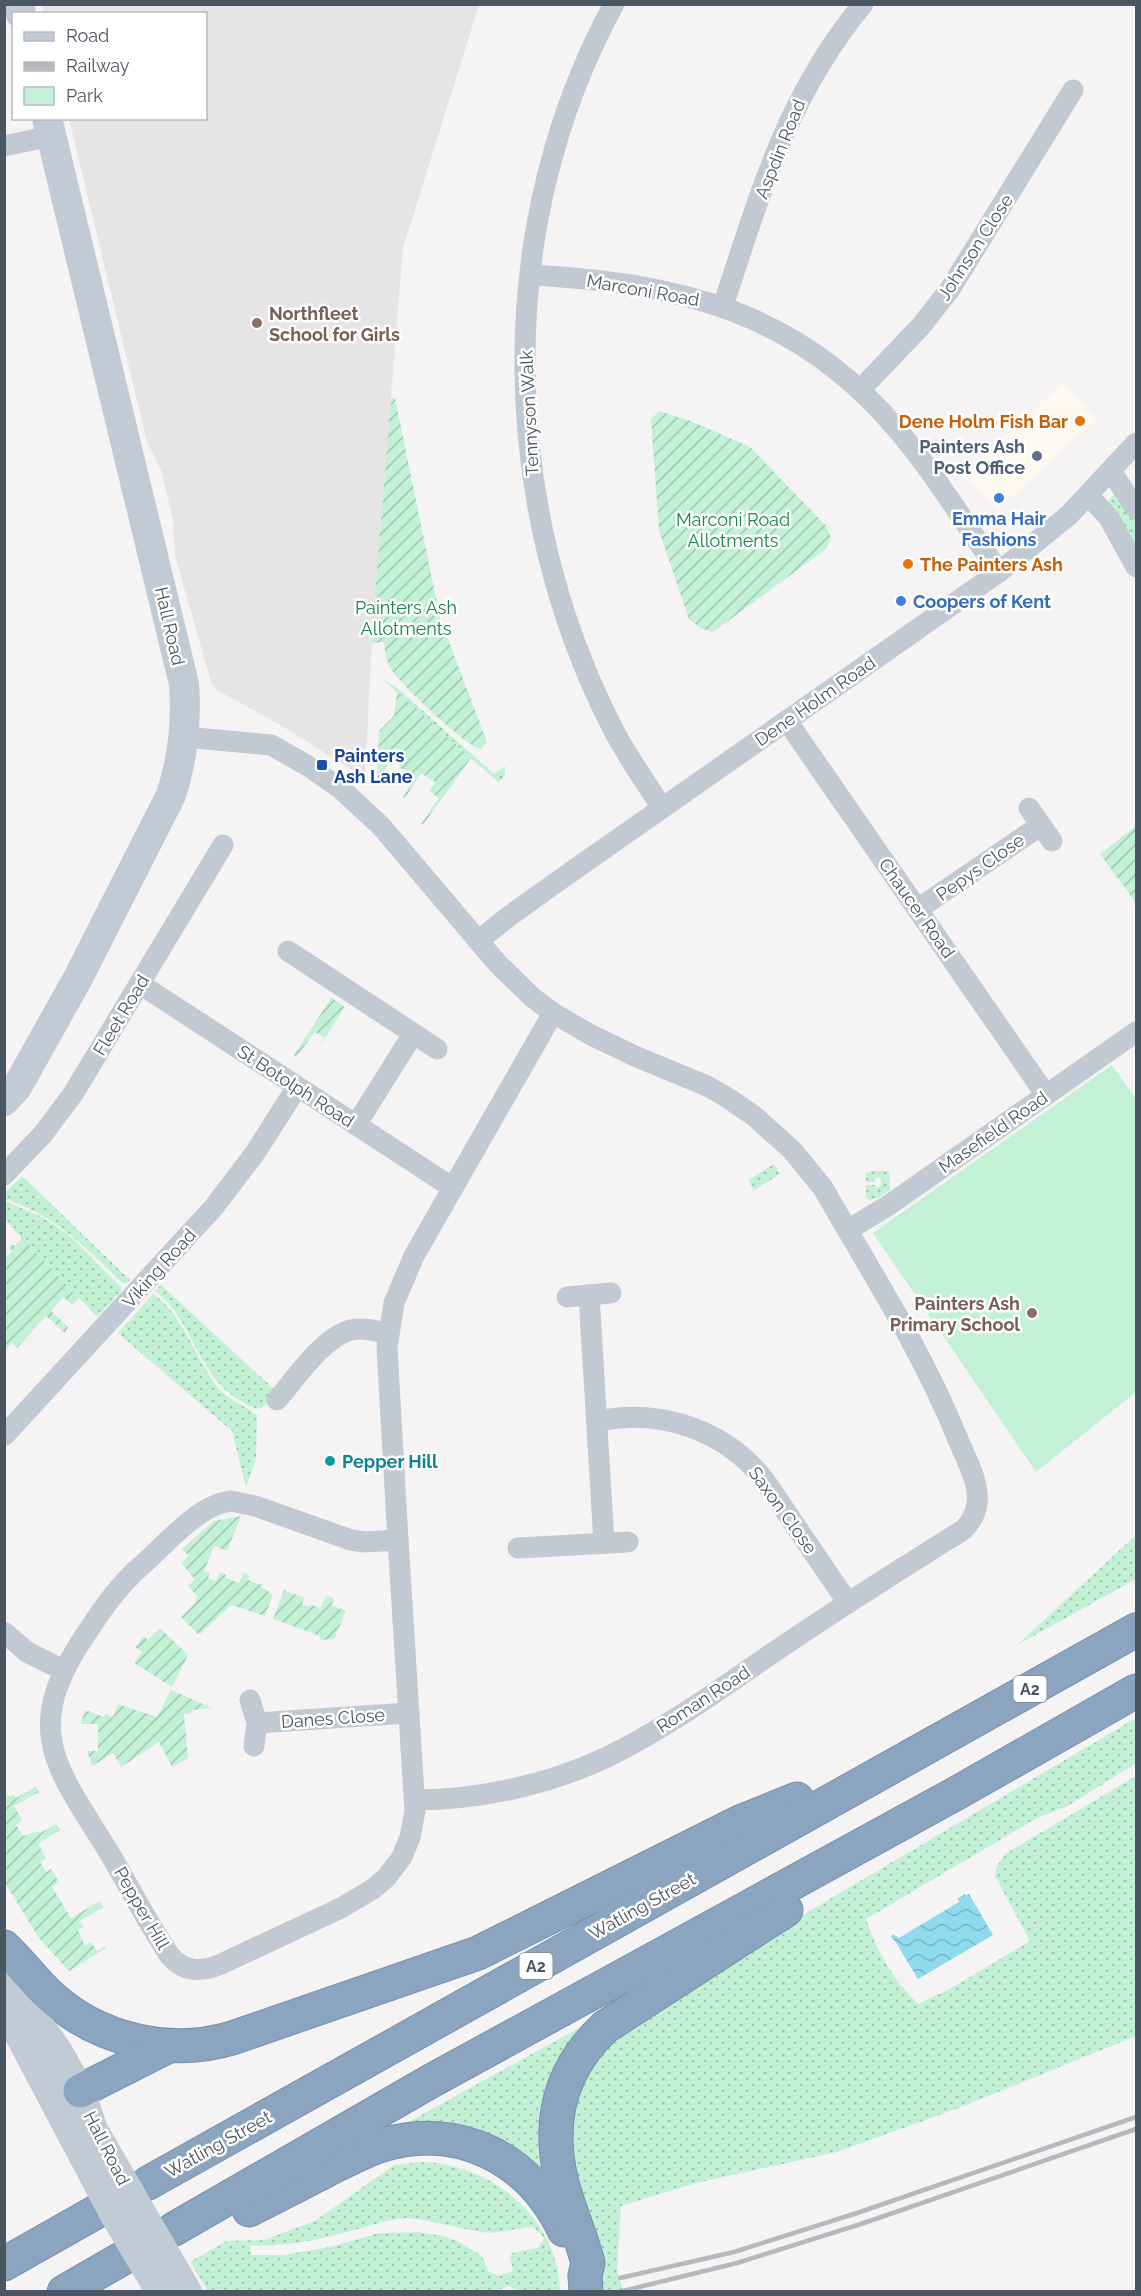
<svg xmlns="http://www.w3.org/2000/svg" width="1141" height="2296" viewBox="0 0 1141 2296" font-family="Raleway,sans-serif">
<style>
.commercial{fill:#fdf9ef}
.education{fill:#e6e4e5}
.grass{fill:url(#grass-dots);fill-rule:evenodd}
.park{fill:#c3f1d5}
.garden{fill:url(#garden-furrows)}
.water{fill:url(#water-waves)}
.lines{fill:none;stroke-linecap:round;stroke-linejoin:round}
.highway-casing{stroke:#7690ad;stroke-width:35}
.street{stroke:#c1cad2;stroke-width:21}
.secondary{stroke:#c1cbd6;stroke-width:30}
.highway{stroke:#8ba5c1;stroke-width:33}
.rail{stroke:#b5b8bd;stroke-width:4.5}
.highway-bridge-casing{stroke:#7690ad;stroke-width:35;stroke-linecap:butt}
.secondary-bridge{stroke:#c1cbd6;stroke-width:30}
.highway-bridge{stroke:#8ba5c1;stroke-width:33}
.education-dot{fill:#8d6e63;stroke:#fff;stroke-width:2}
.food-dot{fill:#e8710a;stroke:#fff;stroke-width:2}
.service-dot{fill:#5c6f8a;stroke:#fff;stroke-width:2}
.shop-dot{fill:#3f7fe0;stroke:#fff;stroke-width:2}
.transit-dot{fill:#1a4fb4;stroke:#fff;stroke-width:2}
.culture-dot{fill:#0f9aa8;stroke:#fff;stroke-width:2}
.labels{text-anchor:middle;dominant-baseline:central;stroke-width:5;stroke-linejoin:round;paint-order:stroke}
.shield{fill:#fff;stroke:#808990;stroke-width:1.5}
.shield-label{font-size:16px;font-weight:bold;fill:#4a5661}
.street-label{font-size:18px;fill:#4a5661;stroke:#fff}
.education-label{font-size:18px;font-weight:bold;fill:#785e54;stroke:#fff;text-anchor:start}
.food-label{font-size:18px;font-weight:bold;fill:#c56008;stroke:#fff;text-anchor:end}
.service-label{font-size:18px;font-weight:bold;fill:#4e5e75;stroke:#fff;text-anchor:end}
.shop-label{font-size:18px;font-weight:bold;fill:#366cbe;stroke:#fff}
.park-label{font-size:18px;fill:#17864f;stroke:#fff}
.transit-label{font-size:18px;font-weight:bold;fill:#164399;stroke:#fff;text-anchor:start}
.culture-label{font-size:18px;font-weight:bold;fill:#0d838f;stroke:#fff;text-anchor:start}
</style>
<defs>
<pattern id="grass-dots" width="8" height="8" patternUnits="userSpaceOnUse" patternTransform="scale(1.5)"><rect width="8" height="8" fill="#c3f1d5"/><path d="M2 2h.1M6 6h.1" fill="none" stroke="#a0c6b0" stroke-width="1.8" stroke-linecap="round"/></pattern>
<pattern id="garden-furrows" width="10" height="10" patternUnits="userSpaceOnUse" patternTransform="scale(1.5)"><rect width="10" height="10" fill="#c3f1d5"/><path d="M-1 1l2-2M0 10L10 0M9 11l2-2" fill="none" stroke="#a0c6b0"/></pattern>
<pattern id="water-waves" width="16" height="10" patternUnits="userSpaceOnUse" patternTransform="scale(1.5)"><rect width="16" height="10" fill="#90daee"/><path d="M0 5q4-4 8 0t8 0" fill="none" stroke="#78b4c4"/></pattern>
</defs>
<rect width="100%" height="100%" fill="#f5f3f3"/>
<path class="commercial" d="M 1064,382 L 1096,420 L 997,510 L 962,475 Z"/>
<path class="education" d="M 42,5 L 479,5 L 403,248 L 373,619 L 365,778 L 287,729 L 217,690 L 211,682 L 175,555 L 173,520 L 161,470 L 147,442 L 69,119 L 206,118 L 206,14 L 44,13 Z"/>
<g class="grass">
<path d="M 1122,489 L 1136,516 L 1136,550 L 1108,500 Z"/>
<path d="M 382,679 L 396,687 L 494,774 L 505,766 L 505,776 L 498,782 Z"/>
<path d="M 774,1164 L 780,1174 L 754,1190 L 748,1180 Z"/>
<path d="M 873,1171 L 889,1171 L 890,1190 L 878,1198 L 869,1200 L 866,1197 L 866,1185 L 875,1185 L 877,1188 L 881,1186 L 881,1179 L 879,1177 L 875,1178 L 875,1182 L 866,1182 L 866,1173 Z"/>
<path d="M 22,1176 L 130,1280 L 126,1284 L 121,1282 C 86,1247 54,1215 5,1199 L 5,1193 Z"/>
<path d="M 5,1201 L 42,1217 L 68,1234 L 121,1287 L 121,1291 L 97,1317 L 5,1219 Z"/>
<path d="M 161,1285 L 277,1392 C 273,1398 267,1405 261,1408 C 256,1410 252,1407 248,1405 C 195,1379 197,1323 155,1291 Z"/>
<path d="M 153,1294 C 184,1315 195,1359 219,1389 C 230,1401 246,1405 257,1416 L 256,1459 L 246,1487 L 232,1431 L 118,1333 Z"/>
<path d="M 1136,1535 L 1136,1579 L 1017,1645 Z"/>
<path d="M 1136,1718 L 1136,1763 L 1066,1807 L 1037,1818 L 866,1919 C 876,1950 894,1981 918,2004 L 946,1991 L 1030,1941 L 995,1876 L 997,1866 L 1005,1854 L 1136,1776 L 1136,2036 L 961,2107 L 837,2152 L 696,2183 L 621,2206 L 617,2269 L 623,2291 L 599,2291 L 568,2147 L 579,2085 L 613,2038 L 811,1910 Z"/>
<path d="M 628,2001 L 583,2042 L 562,2203 L 525,2168 L 376,2140 Z"/>
<path d="M 422,2162 C 493,2164 558,2219 560,2291 L 519,2291 L 509,2286 L 493,2292 L 208,2291 L 190,2262 L 226,2241 L 264,2240 L 315,2221 L 394,2165 ZM 406,2218 C 433,2220 455,2228 481,2232 C 498,2235 515,2228 532,2227 L 540,2233 L 544,2239 L 537,2248 L 512,2253 L 510,2258 L 513,2271 L 499,2276 L 489,2272 L 482,2256 L 458,2241 L 443,2236 L 418,2232 L 379,2233 L 330,2247 L 283,2255 L 251,2255 L 250,2245 C 281,2247 313,2241 343,2233 C 364,2228 384,2220 406,2218 Z"/>
</g>
<path class="park" d="M 1112,1065 L 1136,1099 L 1136,1392 L 1036,1472 L 873,1233 Z"/>
<g class="garden">
<path d="M 391,398 L 395,398 L 440,618 L 487,742 L 480,749 C 468,748 398,682 391,669 C 386,661 385,651 384,642 L 371,643 Z"/>
<path d="M 659,411 L 691,421 L 750,447 L 826,526 L 831,537 L 827,548 L 713,632 L 702,629 L 689,619 L 659,531 L 651,419 Z"/>
<path d="M 397,691 L 471,758 L 423,825 L 421,824 L 439,798 L 429,791 L 435,782 L 421,773 L 405,798 L 403,797 L 415,777 L 399,767 L 405,758 L 396,753 L 377,781 L 379,731 L 394,716 Z"/>
<path d="M 1136,826 L 1136,903 L 1100,854 Z"/>
<path d="M 331,998 L 345,1007 L 321,1044 L 324,1037 L 315,1032 L 296,1057 L 294,1055 Z"/>
<path d="M 5,1219 L 79,1298 L 73,1305 L 63,1297 L 51,1311 L 68,1327 L 65,1333 L 46,1316 L 17,1348 L 12,1343 L 5,1350 L 5,1254 L 7,1256 L 12,1251 L 9,1247 L 12,1244 L 15,1246 L 22,1239 Z"/>
<path d="M 241,1516 L 227,1551 L 214,1546 L 204,1571 L 210,1573 L 208,1578 L 216,1581 L 220,1572 L 226,1575 L 226,1578 L 239,1583 L 244,1572 L 249,1575 L 248,1580 L 262,1585 L 261,1587 L 273,1594 L 265,1616 L 231,1605 L 199,1635 L 181,1617 L 196,1602 L 195,1600 L 198,1597 L 188,1586 L 195,1579 L 181,1563 L 189,1556 L 182,1549 L 214,1521 Z"/>
<path d="M 284,1590 L 304,1598 L 302,1604 L 310,1607 L 311,1605 L 321,1608 L 325,1597 L 328,1596 L 334,1598 L 332,1605 L 346,1611 L 334,1639 L 320,1640 L 320,1636 L 273,1619 Z"/>
<path d="M 160,1628 L 188,1655 L 172,1687 L 134,1663 L 142,1652 L 135,1647 L 144,1636 L 148,1640 Z"/>
<path d="M 171,1690 L 212,1708 L 192,1710 L 191,1713 L 184,1714 L 188,1758 L 172,1767 L 159,1742 L 121,1767 L 113,1753 L 92,1766 L 87,1751 L 98,1751 L 98,1724 L 81,1724 L 85,1710 L 104,1717 L 106,1714 L 113,1717 L 118,1704 L 157,1717 Z"/>
<path d="M 36,1786 L 39,1792 L 14,1806 L 22,1820 L 16,1825 L 23,1836 L 38,1831 L 40,1833 L 56,1824 L 60,1830 L 38,1844 L 46,1858 L 40,1862 L 46,1872 L 51,1869 L 59,1882 L 52,1887 L 71,1918 L 100,1901 L 103,1907 L 80,1921 L 83,1927 L 78,1930 L 85,1946 L 91,1942 L 97,1951 L 105,1946 L 106,1948 L 69,1971 L 39,1938 L 5,1883 L 5,1797 L 14,1795 L 16,1798 Z"/>
</g>
<path class="water" d="M 965,1894 L 966,1896 L 969,1894 L 993,1935 L 918,1979 L 895,1941 L 891,1937 L 893,1934 L 899,1938 L 959,1902 L 958,1899 Z"/>
<g class="lines">
<defs>
<g id="highway">
<path d="M 4,1947 C 20,1962 33,1980 48,1994 C 97,2040 169,2057 232,2038 L 478,1953 L 740,1822 L 797,1799"/>
<path d="M 80,2091 L 169,2046"/>
<path d="M 148,2183 L 1136,1630"/>
<path d="M 249,2210 C 275,2197 301,2183 327,2170 C 345,2161 363,2151 382,2145 C 459,2122 530,2159 564,2230"/>
<path d="M 174,2229 L 431,2081 L 955,1794 L 1136,1691"/>
<path d="M 4,2264 L 96,2212"/>
<path d="M 585,2275 L 588,2263 C 581,2236 569,2210 562,2183 C 547,2123 559,2070 605,2027 L 786,1910"/>
<path d="M 64,2292 L 123,2258"/>
</g>
</defs>
<use href="#highway" class="highway-casing"/>
<g class="street">
<path d="M 614,4 C 493,225 498,504 612,727 C 626,755 645,781 662,808"/>
<path d="M 4,146 L 51,136"/>
<path d="M 531,275 C 678,283 797,311 896,428 C 934,472 965,524 999,572"/>
<path d="M 723,306 C 760,195 786,97 863,4"/>
<path d="M 860,390 L 921,326 L 950,289 L 1073,90"/>
<path d="M 1111,471 L 1136,509"/>
<path d="M 1089,496 L 1109,518 L 1136,567"/>
<path d="M 787,721 L 1046,1095"/>
<path d="M 185,737 L 271,745 L 308,766 L 341,789 L 381,826 L 498,964 L 532,997 L 553,1013 L 591,1035 L 637,1057 L 707,1086 L 728,1098 L 754,1116 L 792,1150 L 823,1188 C 870,1270 921,1349 957,1437 C 964,1455 976,1475 977,1493 C 979,1507 973,1521 963,1530 C 902,1568 842,1606 783,1646 C 725,1685 668,1728 605,1758 C 547,1785 479,1800 415,1800"/>
<path d="M 1029,808 L 1052,841"/>
<path d="M 918,909 L 1041,825"/>
<path d="M 478,941 L 508,917 L 561,879 L 999,572 L 1069,515 L 1136,443"/>
<path d="M 288,951 L 437,1049"/>
<path d="M 140,984 L 453,1188"/>
<path d="M 356,1125 L 413,1034"/>
<path d="M 4,1175 L 43,1134 L 73,1094 L 223,845"/>
<path d="M 848,1230 L 889,1205 L 1136,1032"/>
<path d="M 589,1295 L 604,1543"/>
<path d="M 567,1297 L 611,1293"/>
<path d="M 277,1400 C 296,1378 323,1337 351,1330 C 363,1327 377,1331 388,1334"/>
<path d="M 598,1421 C 660,1408 726,1430 765,1481 L 848,1603"/>
<path d="M 4,1436 L 214,1207 L 255,1153 L 297,1087"/>
<path d="M 231,1501 L 255,1506 L 351,1540 L 364,1542 L 398,1540 L 415,1811 L 410,1837 L 402,1857 L 386,1878 L 373,1889 L 341,1908 L 219,1965 C 201,1972 184,1972 170,1956 C 148,1924 130,1888 110,1854 C 58,1769 20,1732 84,1637 C 101,1611 117,1587 141,1566 C 165,1545 199,1504 231,1501 Z"/>
<path d="M 398,1540 L 387,1348 L 394,1303 L 414,1256 L 553,1013"/>
<path d="M 518,1548 L 628,1542"/>
<path d="M 4,1632 L 27,1652 L 63,1670"/>
<path d="M 250,1700 L 257,1723 L 254,1746"/>
<path d="M 257,1723 L 409,1713"/>
</g>
<g class="secondary">
<path d="M 19,4 L 21,14"/>
<path d="M 4,1101 L 17,1087 L 78,978 L 171,795 C 183,758 187,724 184,684 L 47,118"/>
<path d="M 4,1976 L 58,2052 L 80,2091 L 93,2130"/>
<path d="M 4,2005 L 73,2136"/>
</g>
<use href="#highway" class="highway"/>
<g class="rail">
<path d="M 620,2278 L 734,2252 L 857,2213 L 1136,2117"/>
<path d="M 623,2291 L 737,2263 L 861,2224 L 1136,2129"/>
</g>
<defs>
<path id="highway-bridge" d="M 585,2275 L 586,2292"/>
</defs>
<use href="#highway-bridge" class="highway-bridge-casing"/>
<g class="secondary-bridge">
<path d="M 93,2130 L 187,2292"/>
<path d="M 73,2136 L 115,2215 L 161,2292"/>
</g>
<use href="#highway-bridge" class="highway-bridge"/>
</g>
<g class="education-dot">
<circle cx="257" cy="323" r="6"/>
<circle cx="1032" cy="1313" r="6"/>
</g>
<g class="food-dot">
<circle cx="1080" cy="421" r="6"/>
<circle cx="908" cy="564" r="6"/>
</g>
<circle class="service-dot" cx="1037" cy="456" r="6"/>
<g class="shop-dot">
<circle cx="999" cy="498" r="6"/>
<circle cx="901" cy="601" r="6"/>
</g>
<rect class="transit-dot" x="316" y="759" width="12" height="12" rx="3"/>
<circle class="culture-dot" cx="330" cy="1461" r="6"/>
<g class="labels">
<g class="shield">
<rect x="1013.5" y="1676" width="33" height="26" rx="4.5"/>
<rect x="519.5" y="1953" width="33" height="26" rx="4.5"/>
</g>
<g class="shield-label">
<text x="1030" y="1689">A2</text>
<text x="536" y="1966">A2</text>
</g>
<g class="street-label">
<text transform="translate(780 149) rotate(-68)">Aspdin Road</text>
<text transform="translate(975 247) rotate(-57)">Johnson Close</text>
<text transform="translate(643 290) rotate(10)">Marconi Road</text>
<text transform="translate(529 413) rotate(-93)">Tennyson Walk</text>
<text transform="translate(170 626) rotate(77)">Hall Road</text>
<text transform="translate(815 701) rotate(-35)">Dene Holm Road</text>
<text transform="translate(980 867) rotate(-35)">Pepys Close</text>
<text transform="translate(917 908) rotate(55)">Chaucer Road</text>
<text transform="translate(121 1015) rotate(-59)">Fleet Road</text>
<text transform="translate(296 1086) rotate(33)">St Botolph Road</text>
<text transform="translate(993 1132) rotate(-35)">Masefield Road</text>
<text transform="translate(159 1268) rotate(-48)">Viking Road</text>
<text transform="translate(783 1510) rotate(54)">Saxon Close</text>
<text transform="translate(703 1699) rotate(-33)">Roman Road</text>
<text transform="translate(333 1718) rotate(-4)">Danes Close</text>
<text transform="translate(642 1906) rotate(-29)">Watling Street</text>
<text transform="translate(142 1908) rotate(60)">Pepper Hill</text>
<text transform="translate(218 2144) rotate(-29)">Watling Street</text>
<text transform="translate(107 2148) rotate(63)">Hall Road</text>
</g>
<g class="education-label">
<text x="269" y="313">Northfleet<tspan x="269" dy="21">School for Girls</tspan></text>
<text x="1020" y="1303" text-anchor="end">Painters Ash<tspan x="1020" dy="21">Primary School</tspan></text>
</g>
<g class="food-label">
<text x="1068" y="421">Dene Holm Fish Bar</text>
<text x="920" y="564" text-anchor="start">The Painters Ash</text>
</g>
<g class="service-label">
<text x="1025" y="446">Painters Ash<tspan x="1025" dy="21">Post Office</tspan></text>
</g>
<g class="shop-label">
<text x="999" y="518">Emma Hair<tspan x="999" dy="21">Fashions</tspan></text>
<text x="913" y="601" text-anchor="start">Coopers of Kent</text>
</g>
<g class="park-label">
<text x="733" y="519">Marconi Road<tspan x="733" dy="21">Allotments</tspan></text>
<text x="406" y="607">Painters Ash<tspan x="406" dy="21">Allotments</tspan></text>
</g>
<g class="transit-label">
<text x="334" y="755">Painters<tspan x="334" dy="21">Ash Lane</tspan></text>
</g>
<g class="culture-label">
<text x="342" y="1461">Pepper Hill</text>
</g>
</g>
<rect width="1141" height="2296" fill="none" stroke="#4a5661" stroke-width="12"/>
<rect x="12" y="12" width="195" height="108" fill="#ffffff" stroke="#b7bbc0" stroke-width="1.5"/>
<rect x="24" y="32" width="30" height="9" fill="#c1cbd6" stroke="#b7bbc0" stroke-width="1.5"/>
<text x="66" y="42" font-size="18" fill="#4a5661">Road</text>
<rect x="24" y="62" width="30" height="9" fill="#b5b8bd" stroke="#b7bbc0" stroke-width="1.5"/>
<text x="66" y="72" font-size="18" fill="#4a5661">Railway</text>
<rect x="24" y="87" width="30" height="18" fill="#c3f1d5" stroke="#b7bbc0" stroke-width="1.5"/>
<text x="66" y="102" font-size="18" fill="#4a5661">Park</text>
</svg>
